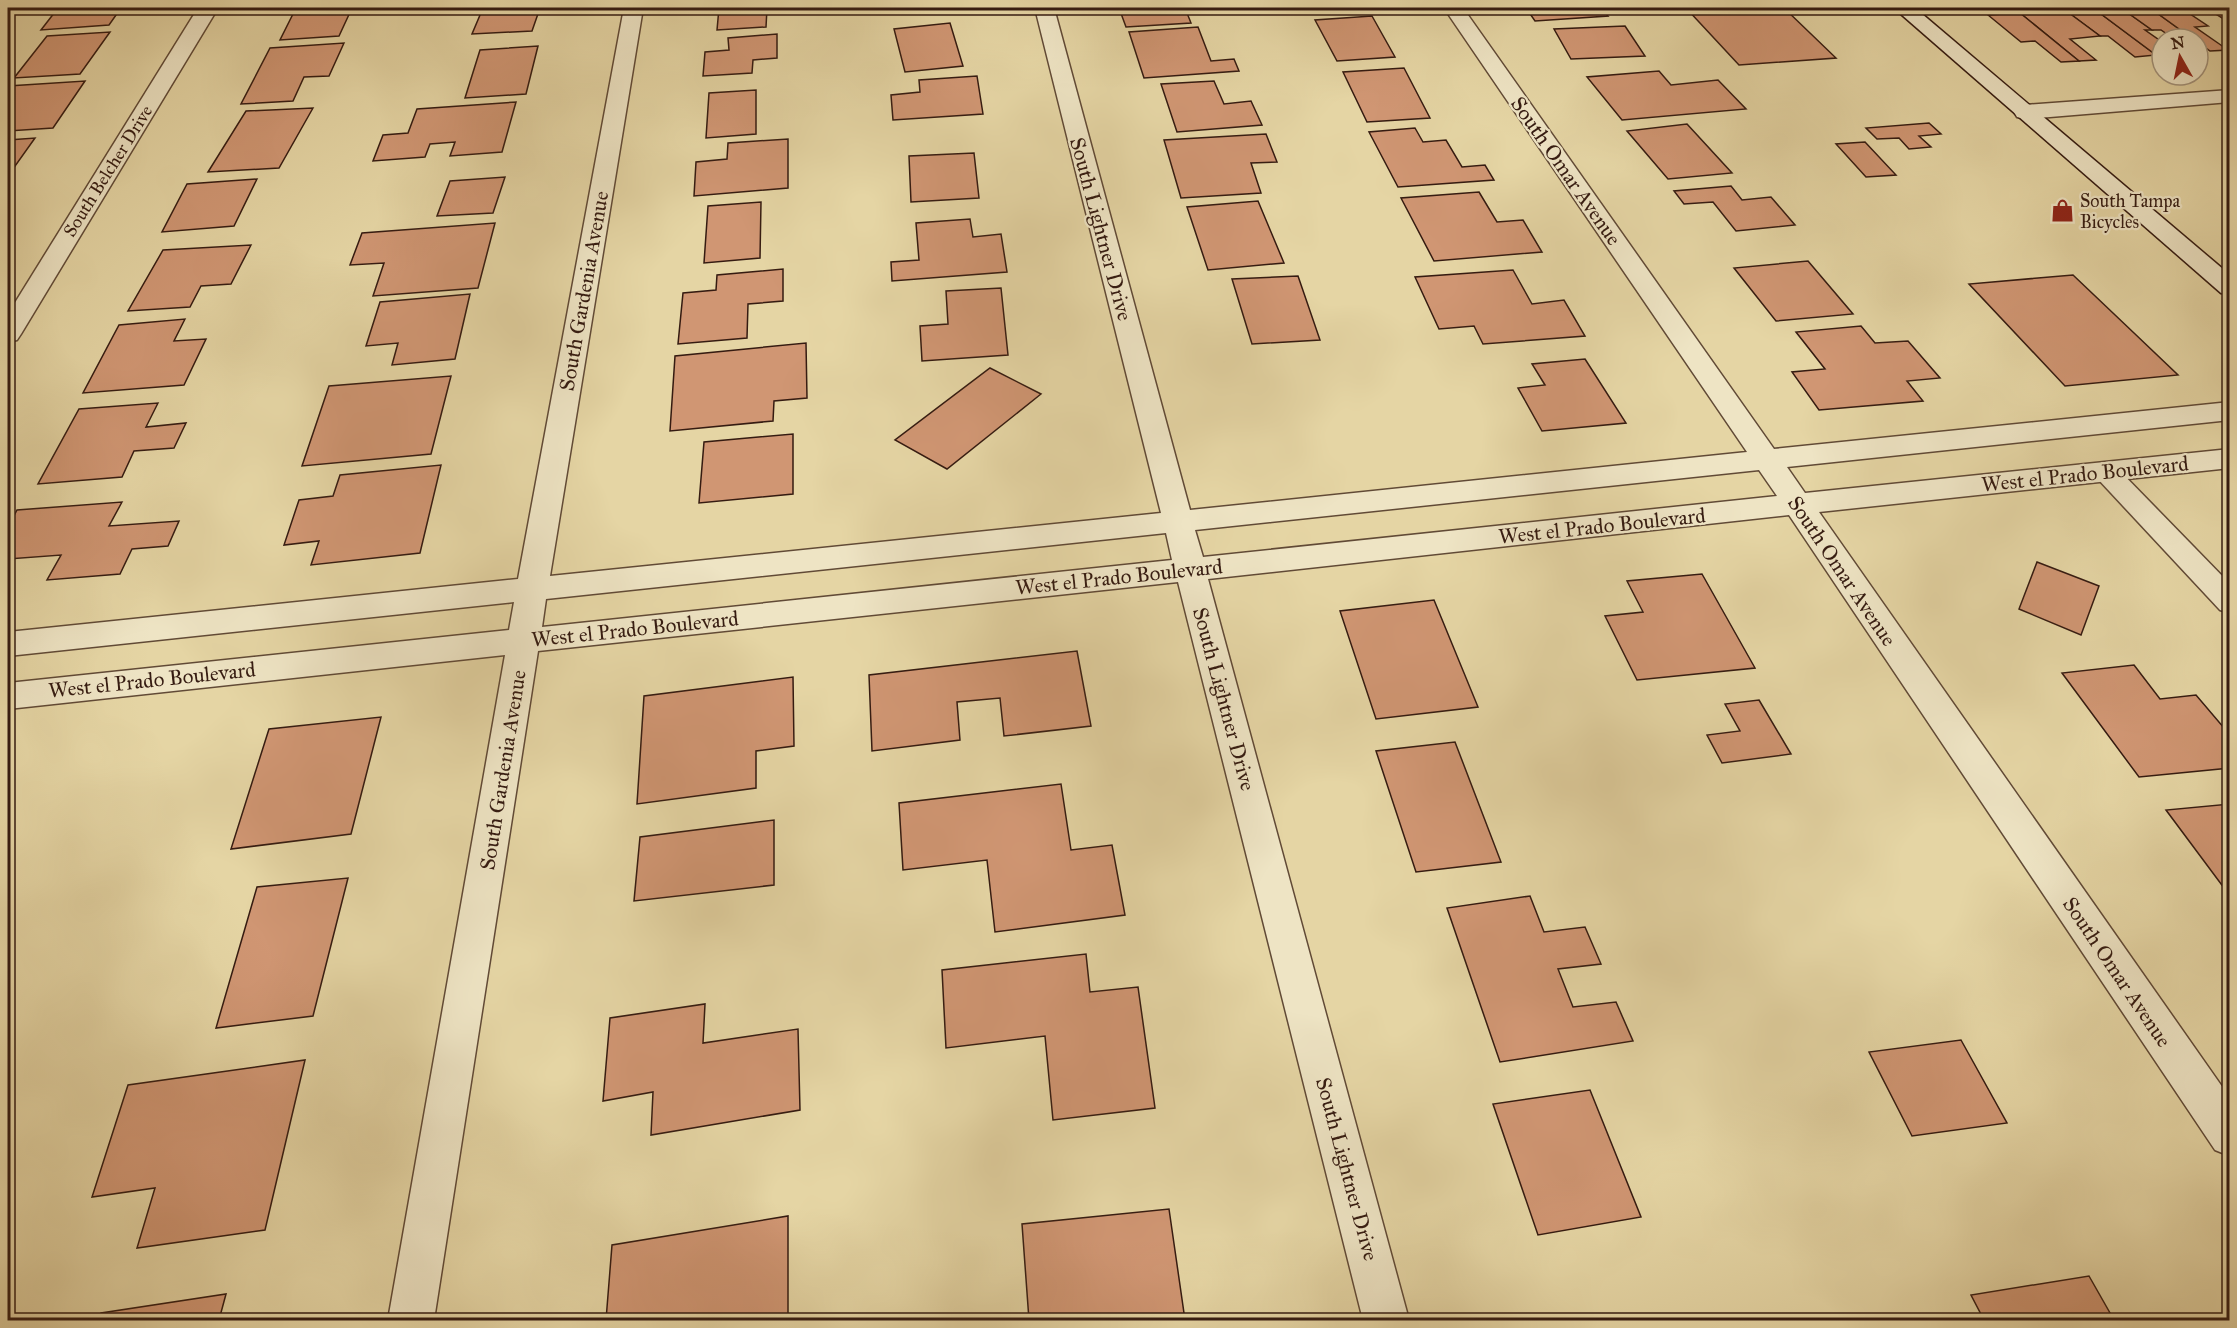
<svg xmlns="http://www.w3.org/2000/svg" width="2237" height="1328" viewBox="0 0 2237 1328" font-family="'IM FELL Great Primer',serif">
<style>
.building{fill:#d09673;stroke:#351b11;stroke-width:1.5}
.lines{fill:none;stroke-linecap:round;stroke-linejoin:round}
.lane-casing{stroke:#614a36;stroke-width:3}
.street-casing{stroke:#614a36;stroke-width:3}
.secondary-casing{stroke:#351b11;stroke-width:3}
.lane{fill:#eee4c4;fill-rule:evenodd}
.street{fill:#eee4c4;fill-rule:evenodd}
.secondary{fill:#eee4c4;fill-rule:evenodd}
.labels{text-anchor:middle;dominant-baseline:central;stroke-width:4.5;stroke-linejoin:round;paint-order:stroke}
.far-street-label{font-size:18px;fill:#351b11;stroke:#eee4c4}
.far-poi-label{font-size:18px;fill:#351b11;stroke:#eee4c4;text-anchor:start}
.street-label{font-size:21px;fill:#351b11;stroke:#eee4c4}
</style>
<rect width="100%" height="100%" fill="#e5d5a4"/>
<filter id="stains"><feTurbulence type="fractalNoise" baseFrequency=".00333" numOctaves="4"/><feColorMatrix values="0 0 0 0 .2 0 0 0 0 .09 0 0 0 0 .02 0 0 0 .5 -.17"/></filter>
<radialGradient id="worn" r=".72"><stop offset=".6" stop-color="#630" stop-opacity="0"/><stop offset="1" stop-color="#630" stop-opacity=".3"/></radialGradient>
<g class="building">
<path d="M 58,8 L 121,8 L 109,25 L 41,30 Z"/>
<path d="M 296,8 L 352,8 L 339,36 L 280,40 Z"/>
<path d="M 483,8 L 540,8 L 532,31 L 472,34 Z"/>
<path d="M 719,8 L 767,8 L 766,27 L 717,30 Z"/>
<path d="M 1119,8 L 1185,8 L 1191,23 L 1126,27 Z"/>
<path d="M 1293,8 L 1369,8 L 1295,12 Z"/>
<path d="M 1526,8 L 1601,8 L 1608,16 L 1535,21 Z"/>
<path d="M 1686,8 L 1784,8 L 1836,58 L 1739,65 Z"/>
<path d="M 2093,8 L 2156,55 L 2135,57 L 2108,36 L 2100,36 L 2065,10 Z"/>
<path d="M 2093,8 L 2121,8 L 2152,30 L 2145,30 L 2162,42 L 2162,55 L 2156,55 Z"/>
<path d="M 2121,8 L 2150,8 L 2193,39 L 2174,39 L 2161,30 L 2152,30 Z"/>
<path d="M 2150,8 L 2181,8 L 2208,26 L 2195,27 L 2228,50 L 2210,51 L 2198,42 L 2198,39 L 2193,39 Z"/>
<path d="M 2206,8 L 2230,8 L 2230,23 Z"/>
<path d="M 2065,10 L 2100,36 L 2070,39 L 2096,60 L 2079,61 L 2020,13 Z"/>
<path d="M 2020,13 L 2079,61 L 2061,62 L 2035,41 L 2021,42 L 1988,15 Z"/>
<path d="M 1372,16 L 1395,57 L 1337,61 L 1315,20 Z"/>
<path d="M 950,23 L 963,66 L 905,72 L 894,29 Z"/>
<path d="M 1625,26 L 1645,56 L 1571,59 L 1554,29 Z"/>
<path d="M 1198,27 L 1211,61 L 1234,59 L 1239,71 L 1144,78 L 1129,32 Z"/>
<path d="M 110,32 L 80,74 L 14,78 L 47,36 Z"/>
<path d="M 777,34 L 777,58 L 753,60 L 752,73 L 703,76 L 705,52 L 729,50 L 728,38 Z"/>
<path d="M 344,43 L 329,76 L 304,77 L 293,101 L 241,104 L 270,48 Z"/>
<path d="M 538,46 L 526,94 L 465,98 L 480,50 Z"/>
<path d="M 1404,68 L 1430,118 L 1367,122 L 1343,72 Z"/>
<path d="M 1659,71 L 1671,85 L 1718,80 L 1746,109 L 1622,120 L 1587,77 Z"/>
<path d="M 977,76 L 983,114 L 893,120 L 891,95 L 920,92 L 919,80 Z"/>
<path d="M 85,81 L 53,128 L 8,131 L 8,86 Z"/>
<path d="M 1214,81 L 1224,104 L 1251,101 L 1262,125 L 1177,132 L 1161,84 Z"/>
<path d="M 756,90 L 756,134 L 706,138 L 709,93 Z"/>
<path d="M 516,102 L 502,152 L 450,156 L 455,142 L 430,144 L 425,157 L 373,161 L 383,135 L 408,133 L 417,109 Z"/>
<path d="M 313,108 L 279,168 L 208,172 L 246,111 Z"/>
<path d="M 1929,123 L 1941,134 L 1919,136 L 1931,147 L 1909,149 L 1899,138 L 1877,139 L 1866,128 Z"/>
<path d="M 1687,124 L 1732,173 L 1668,179 L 1627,131 Z"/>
<path d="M 1415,128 L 1423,142 L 1446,140 L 1462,167 L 1485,165 L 1494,180 L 1398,187 L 1369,132 Z"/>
<path d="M 1266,134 L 1277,162 L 1251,163 L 1261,193 L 1181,198 L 1164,140 Z"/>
<path d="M 35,138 L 8,176 L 8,140 Z"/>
<path d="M 788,139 L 788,188 L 694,196 L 696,162 L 727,159 L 728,143 Z"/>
<path d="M 1865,142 L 1896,175 L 1866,177 L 1836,144 Z"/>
<path d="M 974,153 L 979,198 L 911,202 L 909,156 Z"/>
<path d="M 505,177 L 493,213 L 437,216 L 450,181 Z"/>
<path d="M 257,179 L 234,226 L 162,232 L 187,184 Z"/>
<path d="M 1731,186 L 1742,200 L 1771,197 L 1795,225 L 1736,231 L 1713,202 L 1684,204 L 1674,191 Z"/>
<path d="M 1479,192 L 1497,222 L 1523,220 L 1542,252 L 1434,261 L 1401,198 Z"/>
<path d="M 1258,201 L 1284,263 L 1208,270 L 1187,207 Z"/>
<path d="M 761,202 L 760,258 L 704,263 L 708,206 Z"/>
<path d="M 970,219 L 973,237 L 1001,234 L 1007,272 L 892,281 L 891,262 L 919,260 L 916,223 Z"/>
<path d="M 495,223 L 478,288 L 373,296 L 384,263 L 350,265 L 362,233 Z"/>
<path d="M 251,245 L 231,284 L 201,286 L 190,307 L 128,311 L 163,250 Z"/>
<path d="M 1808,261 L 1853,314 L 1776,321 L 1734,268 Z"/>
<path d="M 783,269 L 783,301 L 748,304 L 747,338 L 678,344 L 683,293 L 716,290 L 717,275 Z"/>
<path d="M 1513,270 L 1532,304 L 1564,300 L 1585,336 L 1483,344 L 1474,326 L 1439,329 L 1415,277 Z"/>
<path d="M 2073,275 L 2134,333 L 2178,375 L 2065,386 L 1969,284 Z"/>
<path d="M 1298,276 L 1320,340 L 1252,344 L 1232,279 Z"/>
<path d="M 1001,288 L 1008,355 L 922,361 L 920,326 L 948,324 L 946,291 Z"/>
<path d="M 470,294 L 455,359 L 392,365 L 398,343 L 366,346 L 380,302 Z"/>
<path d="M 185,319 L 174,341 L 206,339 L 184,385 L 83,393 L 119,325 Z"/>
<path d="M 1861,326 L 1875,343 L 1908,341 L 1940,378 L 1907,381 L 1923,401 L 1819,410 L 1792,372 L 1825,369 L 1796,332 Z"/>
<path d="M 806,343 L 807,398 L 774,401 L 773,421 L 670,431 L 675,356 Z"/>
<path d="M 1585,359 L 1626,423 L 1542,431 L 1518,388 L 1545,385 L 1532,364 Z"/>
<path d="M 990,368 L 1041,394 L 947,469 L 895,440 Z"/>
<path d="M 451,376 L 431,454 L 302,466 L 329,386 Z"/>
<path d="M 158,403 L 146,427 L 186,423 L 174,448 L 134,451 L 122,477 L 38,484 L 79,409 Z"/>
<path d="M 793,434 L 793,494 L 699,503 L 704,442 Z"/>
<path d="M 441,465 L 420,553 L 311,565 L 319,541 L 284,545 L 299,500 L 333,496 L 340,475 Z"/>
<path d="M 122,502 L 109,526 L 179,521 L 168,546 L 132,549 L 120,574 L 47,580 L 61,555 L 8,559 L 8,527 L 17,510 Z"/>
<path d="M 2037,562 L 2099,586 L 2081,635 L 2019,609 Z"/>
<path d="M 1702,574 L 1755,668 L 1637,680 L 1605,616 L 1643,612 L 1627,581 Z"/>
<path d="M 1434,600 L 1478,707 L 1376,719 L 1340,611 Z"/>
<path d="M 1077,651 L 1091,726 L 1004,736 L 1000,698 L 957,702 L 960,740 L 872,751 L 869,675 Z"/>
<path d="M 2134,665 L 2160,699 L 2196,695 L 2230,735 L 2230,768 L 2139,777 L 2062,673 Z"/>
<path d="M 793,677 L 794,746 L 756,751 L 756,788 L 637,804 L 644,696 Z"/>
<path d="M 1759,700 L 1791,754 L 1722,763 L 1707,735 L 1740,731 L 1725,704 Z"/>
<path d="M 381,717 L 351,834 L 231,849 L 269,729 Z"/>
<path d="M 1455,742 L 1501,862 L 1416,872 L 1376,751 Z"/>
<path d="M 1061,784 L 1071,850 L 1112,845 L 1125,915 L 995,932 L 987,860 L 903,870 L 899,803 Z"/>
<path d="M 2230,804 L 2230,896 L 2166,810 Z"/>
<path d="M 774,820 L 774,885 L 634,901 L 640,837 Z"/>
<path d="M 348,878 L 313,1016 L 216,1028 L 257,887 Z"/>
<path d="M 1530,896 L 1544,932 L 1585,927 L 1601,964 L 1558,969 L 1573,1007 L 1616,1002 L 1633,1041 L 1500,1062 L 1447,908 Z"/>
<path d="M 1086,954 L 1090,992 L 1138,987 L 1155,1108 L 1053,1120 L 1045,1036 L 946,1048 L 942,970 Z"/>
<path d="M 705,1004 L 703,1043 L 798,1029 L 800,1110 L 651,1135 L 653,1092 L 603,1101 L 610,1018 Z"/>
<path d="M 1961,1040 L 2007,1123 L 1912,1136 L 1869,1052 Z"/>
<path d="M 305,1060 L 265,1230 L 137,1248 L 155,1188 L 92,1197 L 128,1085 Z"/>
<path d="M 1590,1090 L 1641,1217 L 1538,1235 L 1493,1104 Z"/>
<path d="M 1169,1209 L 1185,1320 L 1029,1320 L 1022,1224 Z"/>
<path d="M 788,1216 L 788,1320 L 606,1320 L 612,1245 Z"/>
<path d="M 2089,1276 L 2114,1320 L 1984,1320 L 1971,1295 Z"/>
<path d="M 226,1294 L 219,1320 L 98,1320 L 101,1313 Z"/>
</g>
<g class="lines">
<defs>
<path id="lane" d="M 2106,463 L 2115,466 L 2230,584 L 2230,613 L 2220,610 L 2097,478 L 2093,472 L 2097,466 Z"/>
<g id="street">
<path d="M 198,8 L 218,8 L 21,334 L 17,340 L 8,342 L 8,314 Z"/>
<path d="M 624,8 L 643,8 L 550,576 L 1161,513 L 1035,8 L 1054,8 L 1190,510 L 1747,452 L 1444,8 L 1463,8 L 1774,449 L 2230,402 L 2230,420 L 1787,467 L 1805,493 L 2230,449 L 2230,468 L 1819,512 L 2230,1098 L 2230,1156 L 2215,1150 L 1789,515 L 1208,579 L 1409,1320 L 1363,1320 L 1178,582 L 538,651 L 434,1320 L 388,1320 L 505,655 L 8,709 L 8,683 L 509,630 L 514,602 L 8,656 L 8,632 L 518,579 ZM 1759,470 L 1777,496 L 1203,557 L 1195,530 ZM 1166,533 L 1172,560 L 542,627 L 546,599 Z"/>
<path d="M 2230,90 L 2230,102 L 2025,119 L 2017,117 L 2014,112 L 2017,107 L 2025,105 Z"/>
</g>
<path id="secondary" d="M 1894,8 L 1915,8 L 2230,275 L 2230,295 L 2221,293 Z"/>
</defs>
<use href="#lane" class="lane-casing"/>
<use href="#street" class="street-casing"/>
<use href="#secondary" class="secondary-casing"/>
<use href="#lane" class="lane"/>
<use href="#street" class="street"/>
<use href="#secondary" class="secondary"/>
</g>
<defs>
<symbol id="shop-bare" viewBox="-9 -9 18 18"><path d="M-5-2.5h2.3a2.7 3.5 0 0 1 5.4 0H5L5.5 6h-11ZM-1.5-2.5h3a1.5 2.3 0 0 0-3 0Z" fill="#8f2418" stroke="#eee4c4" stroke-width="2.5" paint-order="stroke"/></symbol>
</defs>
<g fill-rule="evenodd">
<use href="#shop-bare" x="2046" y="194" width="33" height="33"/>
</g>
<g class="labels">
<g class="far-street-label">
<text transform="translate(108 171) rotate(-58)">South Belcher Drive</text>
</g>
<g class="far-poi-label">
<text x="2080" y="201">South Tampa<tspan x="2080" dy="21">Bicycles</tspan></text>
</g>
<g class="street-label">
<text transform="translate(1566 171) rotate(55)">South Omar Avenue</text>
<text transform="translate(1101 229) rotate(75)">South Lightner Drive</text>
<text transform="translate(584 291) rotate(-80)">South Gardenia Avenue</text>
<text transform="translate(2085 474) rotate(-6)">West el Prado Boulevard</text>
<text transform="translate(1602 526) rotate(-6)">West el Prado Boulevard</text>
<text transform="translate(1842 571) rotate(56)">South Omar Avenue</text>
<text transform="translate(1119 577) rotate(-6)">West el Prado Boulevard</text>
<text transform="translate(635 629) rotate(-6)">West el Prado Boulevard</text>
<text transform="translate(152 680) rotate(-6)">West el Prado Boulevard</text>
<text transform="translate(1224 699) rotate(75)">South Lightner Drive</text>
<text transform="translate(503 770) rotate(-81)">South Gardenia Avenue</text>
<text transform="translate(2117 972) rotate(56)">South Omar Avenue</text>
<text transform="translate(1347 1169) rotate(75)">South Lightner Drive</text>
</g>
</g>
<rect width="2237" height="1328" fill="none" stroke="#e5d5a4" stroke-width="30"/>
<rect x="9" y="9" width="2219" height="1310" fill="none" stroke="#351b11" stroke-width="3"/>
<rect x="15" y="15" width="2207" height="1298" fill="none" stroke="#351b11" stroke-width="1.5"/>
<g transform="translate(2180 57) rotate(351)"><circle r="28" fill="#eee4c4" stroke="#a4947c" stroke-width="1.5"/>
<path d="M0-4.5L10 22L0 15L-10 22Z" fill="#8f2418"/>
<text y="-9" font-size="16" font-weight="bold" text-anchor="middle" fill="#351b11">N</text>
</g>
<rect width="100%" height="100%" filter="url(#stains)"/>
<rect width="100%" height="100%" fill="url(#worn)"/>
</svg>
